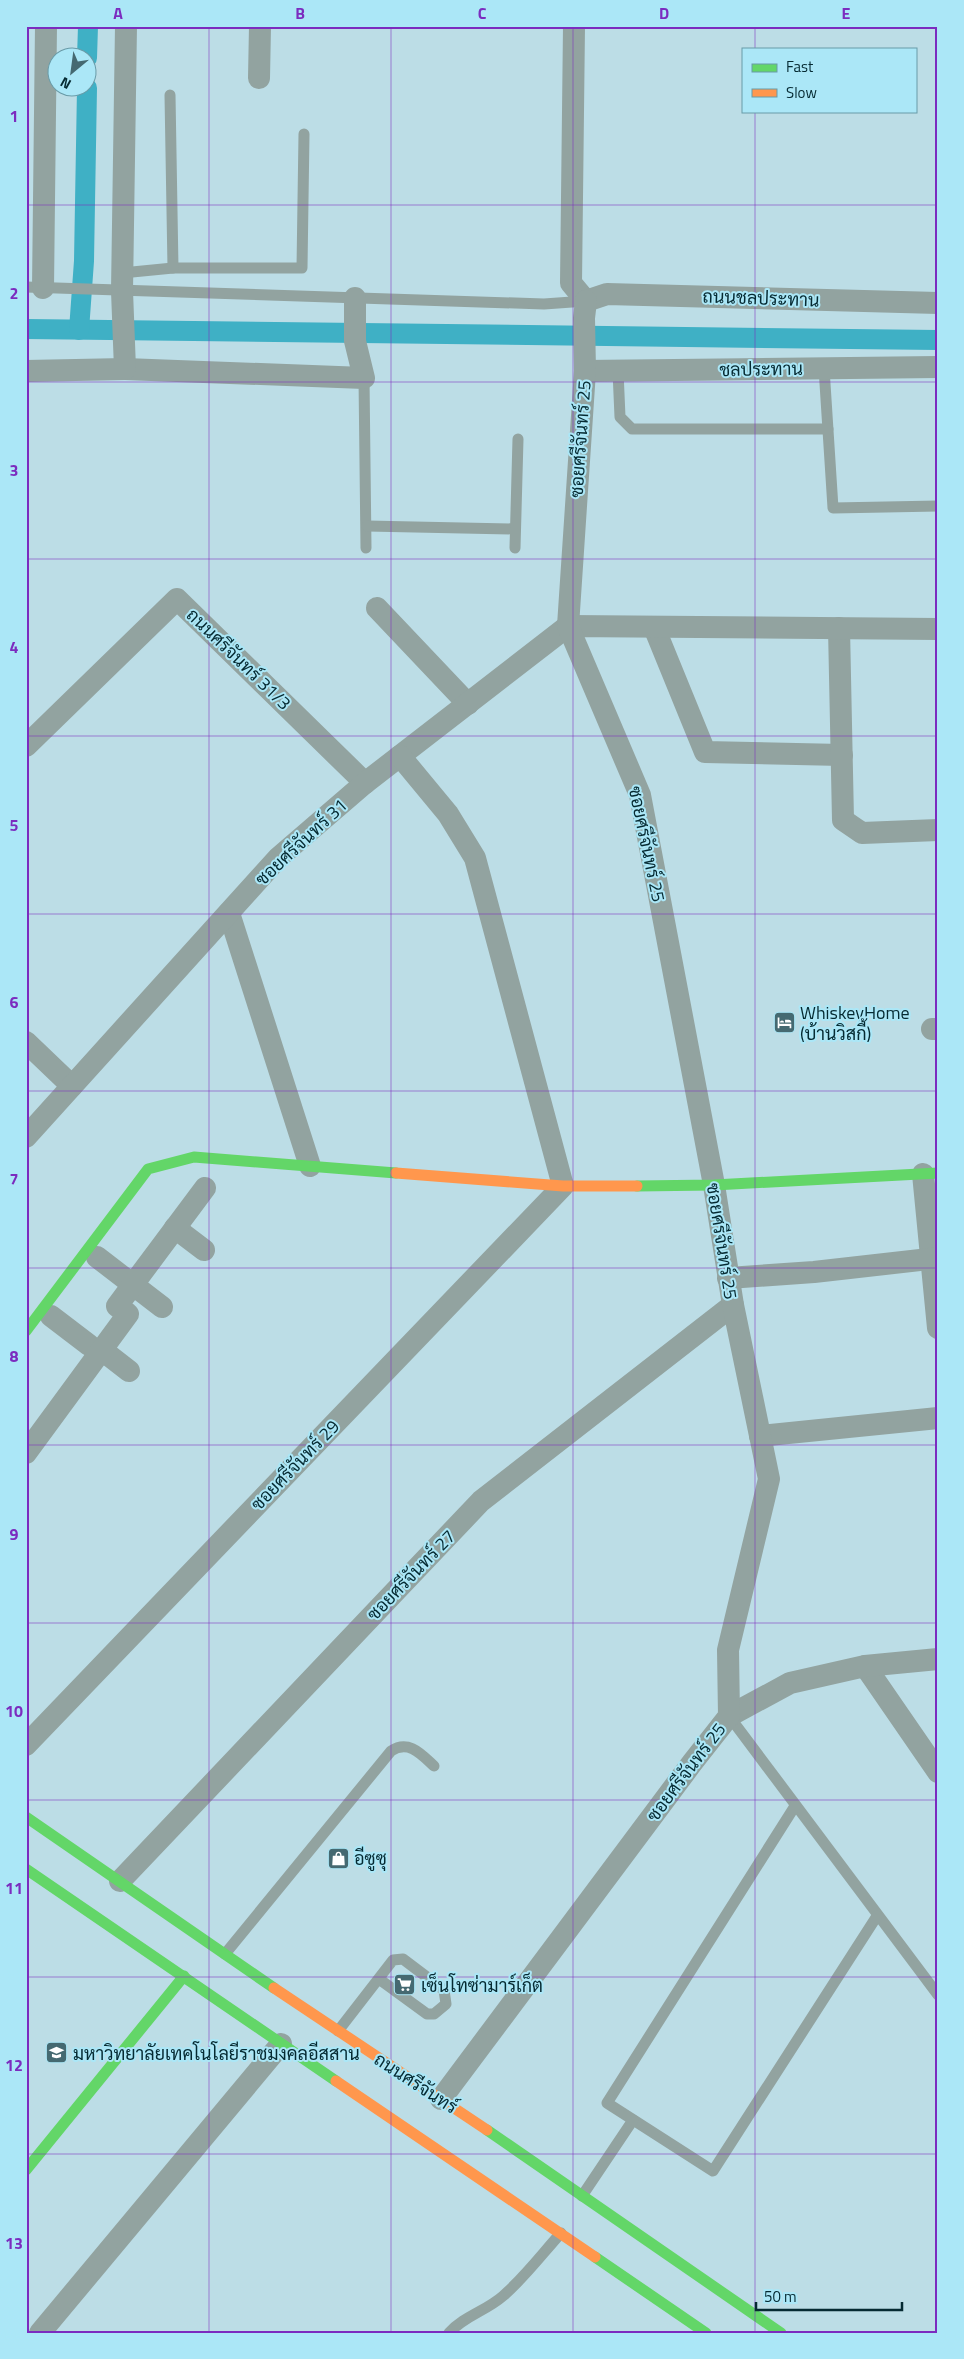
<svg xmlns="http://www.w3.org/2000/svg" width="964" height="2359" viewBox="0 0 964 2359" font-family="'Titillium Web',Sarabun,sans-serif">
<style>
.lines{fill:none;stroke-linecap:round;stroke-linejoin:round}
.canal{stroke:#3fb0c5;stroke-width:20}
.lane{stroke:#92a3a0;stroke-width:11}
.street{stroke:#92a3a0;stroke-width:22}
.fast{stroke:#63d668;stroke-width:11}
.slow{stroke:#ff974d;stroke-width:11}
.grid{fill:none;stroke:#7b2cbf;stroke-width:1;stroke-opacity:0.55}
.labels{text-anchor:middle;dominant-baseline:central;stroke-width:4;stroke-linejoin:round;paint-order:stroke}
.street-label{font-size:18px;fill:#052a32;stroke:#abe7f7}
.poi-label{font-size:18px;fill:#052a32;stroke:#abe7f7;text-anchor:start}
.neatline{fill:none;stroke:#7b2cbf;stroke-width:2}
.grid-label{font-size:16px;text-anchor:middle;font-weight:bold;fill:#7b2cbf}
</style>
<rect width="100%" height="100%" fill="#bcdde6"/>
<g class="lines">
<g class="canal">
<path d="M 87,58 L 88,26"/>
<path d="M 26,329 L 938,340"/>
<path d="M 79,330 L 84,261 L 87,88"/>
</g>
<g class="lane">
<path d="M 173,268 L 302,268 L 304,134"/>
<path d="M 122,273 L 173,268 L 170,95"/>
<path d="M 26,287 L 544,304 L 586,301"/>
<path d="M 824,368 L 833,508 L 938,506"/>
<path d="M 618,371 L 620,417 L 632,429 L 828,429"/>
<path d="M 364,378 L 366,548"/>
<path d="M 367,526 L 515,529"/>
<path d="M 515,548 L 518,439"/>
<path d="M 729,1716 L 938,1995"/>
<path d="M 795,1806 L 607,2103 L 713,2171 L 877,1916"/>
<path d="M 225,1954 L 391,1751 C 409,1739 422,1755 434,1766"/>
<path d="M 338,2031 L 393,1960 L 403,1959 L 444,1990 L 446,2004 L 434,2014 L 427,2014 L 379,1979"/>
<path d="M 582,2196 L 633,2120"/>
<path d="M 449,2333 C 464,2316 486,2311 503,2296 C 524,2278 542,2254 561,2233"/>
</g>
<g class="street">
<path d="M 574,26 L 571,283 L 586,301"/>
<path d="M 259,78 L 260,26"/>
<path d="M 43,288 L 46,26"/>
<path d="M 586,301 L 607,294 L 938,303"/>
<path d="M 125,369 L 364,378 L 355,341 L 355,298"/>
<path d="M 26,371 L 125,369 L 122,291 L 126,26"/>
<path d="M 585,371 L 938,367"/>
<path d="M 377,608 L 468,704"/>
<path d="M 654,627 L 705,752 L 842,755"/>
<path d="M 839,628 L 843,820 L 862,833 L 938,830"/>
<path d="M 26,746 L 177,599 L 365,783"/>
<path d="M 229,913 L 310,1166"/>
<path d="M 932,1029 L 938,1029"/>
<path d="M 26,1042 L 72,1086"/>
<path d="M 26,1137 L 278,858 L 365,783 L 568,626 L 938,629"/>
<path d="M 923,1174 L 938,1328"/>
<path d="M 175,1228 L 204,1250"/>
<path d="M 97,1257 L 162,1307"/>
<path d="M 728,1278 L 814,1272 L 938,1258"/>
<path d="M 51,1316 L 89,1345"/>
<path d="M 102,1350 L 129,1371"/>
<path d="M 760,1436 L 938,1418"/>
<path d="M 26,1453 L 128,1314 L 117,1306 L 205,1188"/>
<path d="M 865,1666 L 938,1772"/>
<path d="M 729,1716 L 790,1683 L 865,1666 L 938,1659"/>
<path d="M 26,1745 L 563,1186 L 475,858 L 448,814 L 400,756"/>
<path d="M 120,1881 L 481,1501 L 733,1305"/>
<path d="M 441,2099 L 692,1763 L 729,1716 L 728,1650 L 769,1479 L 733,1305 L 714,1185 L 640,795 L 568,626 L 585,371 L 584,318 L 586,301"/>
<path d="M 40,2333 L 281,2044"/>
</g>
<g class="fast">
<path d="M 637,1186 L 714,1185 L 938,1173"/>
<path d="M 26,1331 L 148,1169 L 194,1157 L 396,1173"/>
<path d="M 26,1817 L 274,1988"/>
<path d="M 26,1869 L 336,2081"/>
<path d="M 487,2130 L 781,2333"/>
<path d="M 26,2170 L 184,1976"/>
<path d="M 595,2257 L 706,2333"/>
</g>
<g class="slow">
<path d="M 396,1173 L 563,1186 L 637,1186"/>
<path d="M 274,1988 L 487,2130"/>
<path d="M 336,2081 L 595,2257"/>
</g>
</g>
<path class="grid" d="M 209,26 L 209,2333M 391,26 L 391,2333M 573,26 L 573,2333M 755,26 L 755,49M 755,111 L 755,2333M 26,205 L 938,205M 26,382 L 938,382M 26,559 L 938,559M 26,736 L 938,736M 26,914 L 938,914M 26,1091 L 938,1091M 26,1268 L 938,1268M 26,1445 L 938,1445M 26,1623 L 938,1623M 26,1800 L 938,1800M 26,1977 L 938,1977M 26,2154 L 938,2154"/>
<defs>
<symbol id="hotel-square" viewBox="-11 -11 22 22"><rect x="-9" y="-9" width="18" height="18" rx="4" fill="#456971" stroke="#abe7f7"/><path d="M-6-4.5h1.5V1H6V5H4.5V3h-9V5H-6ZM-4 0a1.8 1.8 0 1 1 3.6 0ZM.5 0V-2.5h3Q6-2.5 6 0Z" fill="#fff"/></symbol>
<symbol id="shop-square" viewBox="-11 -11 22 22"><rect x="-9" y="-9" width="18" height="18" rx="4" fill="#456971" stroke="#abe7f7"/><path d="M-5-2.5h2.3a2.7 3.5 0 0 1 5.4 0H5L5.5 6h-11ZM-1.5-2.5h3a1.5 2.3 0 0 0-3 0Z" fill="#fff"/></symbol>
<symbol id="supermarket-square" viewBox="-11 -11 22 22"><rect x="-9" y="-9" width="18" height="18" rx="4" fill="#456971" stroke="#abe7f7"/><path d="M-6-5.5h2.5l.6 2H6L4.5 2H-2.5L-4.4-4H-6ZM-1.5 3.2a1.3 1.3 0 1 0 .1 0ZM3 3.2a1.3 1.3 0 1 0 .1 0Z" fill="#fff"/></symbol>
<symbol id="university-square" viewBox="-11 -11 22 22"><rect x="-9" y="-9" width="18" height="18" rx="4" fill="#456971" stroke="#abe7f7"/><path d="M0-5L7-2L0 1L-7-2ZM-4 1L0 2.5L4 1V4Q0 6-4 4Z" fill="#fff"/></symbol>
</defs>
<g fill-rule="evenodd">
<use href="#hotel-square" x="772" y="1010" width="25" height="25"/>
<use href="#shop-square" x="326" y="1846" width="25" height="25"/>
<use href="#supermarket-square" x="392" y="1972" width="25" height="25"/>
<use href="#university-square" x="44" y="2040" width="25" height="25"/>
</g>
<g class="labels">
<g class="street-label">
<text transform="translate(761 298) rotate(2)">ถนนชลประทาน</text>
<text transform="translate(761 369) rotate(-1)">ชลประทาน</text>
<text transform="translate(580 439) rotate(-86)">ซอยศรีจันทร์ 25</text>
<text transform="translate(239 659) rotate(44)">ถนนศรีจันทร์ 31/3</text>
<text transform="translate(301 842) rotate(-43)">ซอยศรีจันทร์ 31</text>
<text transform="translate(647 844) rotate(78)">ซอยศรีจันทร์ 25</text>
<text transform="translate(722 1241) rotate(81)">ซอยศรีจันทร์ 25</text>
<text transform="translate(295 1465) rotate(-46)">ซอยศรีจันทร์ 29</text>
<text transform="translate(411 1575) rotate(-46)">ซอยศรีจันทร์ 27</text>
<text transform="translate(686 1772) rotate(-53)">ซอยศรีจันทร์ 25</text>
<text transform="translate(416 2083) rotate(33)">ถนนศรีจันทร์</text>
</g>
<g class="poi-label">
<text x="800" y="1012">WhiskeyHome<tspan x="800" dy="21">(บ้านวิสกี้)</tspan></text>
<text x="354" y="1858">อีซูซุ</text>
<text x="421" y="1985">เซ็นโทซ่ามาร์เก็ต</text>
<text x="73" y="2053">มหาวิทยาลัยเทคโนโลยีราชมงคลอีสสาน</text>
</g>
</g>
<rect width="964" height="2359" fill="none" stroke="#abe7f7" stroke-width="55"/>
<rect x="742" y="48" width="175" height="65" fill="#abe7f7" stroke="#699ba8"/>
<rect x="752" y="64" width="25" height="8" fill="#63d668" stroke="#699ba8"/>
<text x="786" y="72" font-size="15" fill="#052a32">Fast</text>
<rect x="752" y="89" width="25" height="8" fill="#ff974d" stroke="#699ba8"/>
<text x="786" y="98" font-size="15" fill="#052a32">Slow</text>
<g transform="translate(72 72) rotate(209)"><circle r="24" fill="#abe7f7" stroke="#699ba8"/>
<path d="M0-4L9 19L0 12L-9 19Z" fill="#456971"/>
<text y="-8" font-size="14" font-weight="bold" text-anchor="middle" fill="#052a32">N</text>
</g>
<path d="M756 2302v8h146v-8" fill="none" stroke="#052a32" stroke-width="2.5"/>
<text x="764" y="2302" font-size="15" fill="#052a32" stroke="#abe7f7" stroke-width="4" paint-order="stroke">50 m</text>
<rect x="28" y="28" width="908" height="2304" class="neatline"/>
<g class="grid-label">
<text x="118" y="19">A</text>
<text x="300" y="19">B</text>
<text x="482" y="19">C</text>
<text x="664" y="19">D</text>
<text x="846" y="19">E</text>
<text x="14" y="122">1</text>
<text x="14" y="299">2</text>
<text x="14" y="476">3</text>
<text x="14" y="653">4</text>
<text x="14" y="831">5</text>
<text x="14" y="1008">6</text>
<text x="14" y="1185">7</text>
<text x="14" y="1362">8</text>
<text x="14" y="1540">9</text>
<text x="14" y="1717">10</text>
<text x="14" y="1894">11</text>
<text x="14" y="2071">12</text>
<text x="14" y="2249">13</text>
</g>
</svg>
